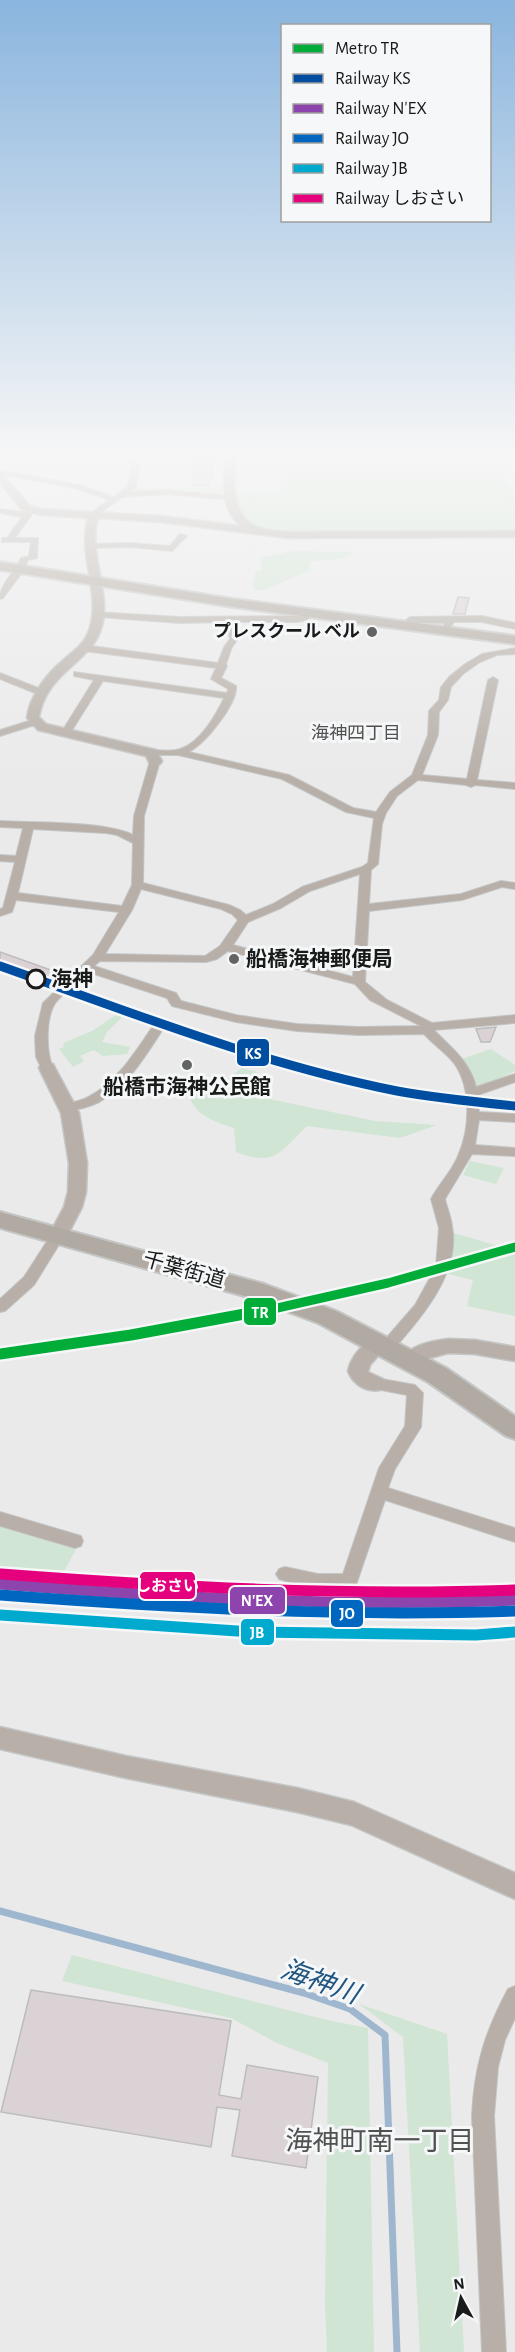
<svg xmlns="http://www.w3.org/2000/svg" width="515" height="2352" viewBox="0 0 515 2352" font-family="'Alegreya Sans','Noto Sans JP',sans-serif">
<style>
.green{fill:#d0e5d3}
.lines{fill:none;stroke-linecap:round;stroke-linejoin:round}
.stream{stroke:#9eb7ce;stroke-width:7}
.building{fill:#dbd2d6;stroke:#bdbcbc;stroke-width:1.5}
.minor-casing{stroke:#c4c5c5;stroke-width:2}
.tertiary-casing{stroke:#c4c5c5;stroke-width:3}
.primary-casing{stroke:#c4c5c5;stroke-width:4}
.trunk-casing{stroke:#c4c5c5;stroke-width:4}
.minor{fill:#b7afa8;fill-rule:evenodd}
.tertiary{fill:#b7afa8;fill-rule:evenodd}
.primary{fill:#aea69c;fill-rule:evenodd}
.trunk{fill:#b1aaa2;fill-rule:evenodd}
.rail-1-casing{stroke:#f6f7f8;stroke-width:14}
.rail-2-casing{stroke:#f6f7f8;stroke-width:16}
.rail-3-casing{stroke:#f6f7f8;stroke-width:16}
.rail-4-casing{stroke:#f6f7f8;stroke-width:16}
.rail-5-casing{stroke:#f6f7f8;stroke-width:16}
.rail-1{stroke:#014ea0;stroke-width:9}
.rail-2{stroke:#8e44ad;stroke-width:11}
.rail-3{stroke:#0067c0;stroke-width:11}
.rail-4{stroke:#00a9ce;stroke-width:11}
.rail-5{stroke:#e5007d;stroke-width:11}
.metro-1-far1-casing{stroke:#f6f7f8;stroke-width:14}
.metro-1-casing{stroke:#f6f7f8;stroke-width:16}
.metro-1-far1{stroke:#02ac39;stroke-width:9}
.metro-1{stroke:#02ac39;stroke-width:11}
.poi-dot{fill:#626363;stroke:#f6f7f8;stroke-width:2}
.stop-dot{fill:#f6f7f8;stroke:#191a1a;stroke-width:3}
.labels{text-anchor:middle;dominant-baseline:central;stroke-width:6;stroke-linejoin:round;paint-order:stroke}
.far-poi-label{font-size:18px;font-weight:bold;fill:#191a1a;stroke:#f6f7f8;text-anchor:end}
.far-neighbourhood-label{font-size:18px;fill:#505151;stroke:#f6f7f8}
.poi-label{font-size:21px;font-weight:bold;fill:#191a1a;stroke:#f6f7f8;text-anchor:start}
.stop-label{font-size:21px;font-weight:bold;fill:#191a1a;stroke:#f6f7f8;text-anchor:start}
.street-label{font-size:21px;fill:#191a1a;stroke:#f6f7f8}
.near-water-label{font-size:27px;font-style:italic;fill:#1f5581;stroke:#f6f7f8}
.near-neighbourhood-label{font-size:27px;fill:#505151;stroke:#f6f7f8}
.line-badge{stroke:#f6f7f8;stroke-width:2}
.badge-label{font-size:16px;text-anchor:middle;font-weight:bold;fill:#fff}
</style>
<rect width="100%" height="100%" fill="#eaeaea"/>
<g class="green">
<path d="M 489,452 L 515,495 L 515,532 L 299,533 C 281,531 240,528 235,506 C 234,502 235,496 235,491 L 280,491 L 285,453 Z"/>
<path d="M 223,487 L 225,496 L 182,492 L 132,493 L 136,488 Z"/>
<path d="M 292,551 L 351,552 L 351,555 L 339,559 L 312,561 L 309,565 L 311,570 L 264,590 L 255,590 L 252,585 L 256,571 L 262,571 L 260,558 Z"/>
<path d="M 116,1015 L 122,1017 L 107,1032 L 102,1042 L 130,1047 L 127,1054 L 103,1056 L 94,1050 L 80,1056 L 84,1061 L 73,1067 L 59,1049 L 64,1047 L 63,1043 L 92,1031 Z"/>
<path d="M 491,1049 L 515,1065 L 515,1071 L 478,1089 L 461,1059 Z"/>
<path d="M 242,1068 L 258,1072 L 251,1095 L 375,1121 L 437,1125 L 400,1138 L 307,1126 C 280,1152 276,1167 236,1152 L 234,1128 C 214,1122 191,1114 188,1090 L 210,1092 Z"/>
<path d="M 470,1161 L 504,1168 L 496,1184 L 463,1175 Z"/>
<path d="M 450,1232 L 515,1251 L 515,1316 L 467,1306 L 473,1280 L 445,1273 Z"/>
<path d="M 0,1526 L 76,1549 L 59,1581 L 0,1576 Z"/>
<path d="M 72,1955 L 327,2020 L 368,2028 L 374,2352 L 327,2352 L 325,2304 L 328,2063 L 277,2043 L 231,2018 L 62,1981 Z"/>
<path d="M 359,2004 L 447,2034 L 464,2352 L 420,2352 L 403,2037 Z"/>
</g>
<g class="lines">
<path class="stream" d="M 0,1911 L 304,1993 L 350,2009 L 385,2035 L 397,2352"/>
</g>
<g class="building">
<path d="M 194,452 L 212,452 L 212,478 L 209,478 L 209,485 L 193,485 Z"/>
<path d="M 458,597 L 469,598 L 465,614 L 453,614 Z"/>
<path d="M 0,952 L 62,974 L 45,988 L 0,972 Z"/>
<path d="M 496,1027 L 490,1042 L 481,1042 L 476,1029 Z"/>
<path d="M 31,1990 L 231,2021 L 219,2095 L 241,2099 L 247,2065 L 318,2077 L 306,2168 L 232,2156 L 240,2110 L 217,2107 L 211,2147 L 1,2112 Z"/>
</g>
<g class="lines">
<defs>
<g id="minor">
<path d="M 121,452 L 128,452 L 140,466 L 136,487 L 130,492 L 166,490 L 231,496 L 235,498 L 231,500 L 166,494 L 123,497 L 94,517 L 91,517 L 91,513 L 109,500 L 78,489 L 0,474 L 0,470 L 80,485 L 114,497 L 128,486 L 132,466 Z"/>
<path d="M 28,508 L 35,510 L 15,538 L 38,538 L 37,558 L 28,560 L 24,570 L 3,598 L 0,599 C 0,584 15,572 21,558 L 29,556 L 31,542 L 2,542 L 2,538 L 7,538 L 22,517 L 0,513 L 0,509 L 25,512 Z"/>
<path d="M 180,534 L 187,536 L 172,551 L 130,547 L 89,548 L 85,546 L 89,544 L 130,543 L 170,546 Z"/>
<path d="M 306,610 L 313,612 L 307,620 L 298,622 L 234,622 L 238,639 L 232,647 L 226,664 L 227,666 L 221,678 L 236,686 C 238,703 206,743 189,752 L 289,775 L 353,808 L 376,812 L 390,792 L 412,775 L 428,735 L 429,711 L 439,700 L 441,687 L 449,677 L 465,664 L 482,654 L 515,648 L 515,654 L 497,655 L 480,662 L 463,674 L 451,687 L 448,700 L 439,712 L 438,735 L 422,775 L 467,779 L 488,680 L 493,677 L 498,680 L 477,780 L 515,783 L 515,789 L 475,785 L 471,787 L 466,785 L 418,780 L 397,796 L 386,813 L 382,824 L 378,864 L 371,870 L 369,904 L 461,894 L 501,881 L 515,883 L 515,889 L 502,887 L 462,900 L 369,911 L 365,982 L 387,1000 L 432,1023 L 515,1015 L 515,1023 L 434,1030 C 451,1048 470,1061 476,1087 L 515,1074 L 515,1082 L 478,1095 L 479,1112 L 515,1114 L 515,1122 L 479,1120 L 475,1145 L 515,1148 L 515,1156 L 472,1154 L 445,1199 C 447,1208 451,1217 452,1226 C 461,1273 421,1318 392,1351 L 382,1351 L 379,1347 L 382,1343 L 415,1305 L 436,1267 L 439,1228 L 431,1199 C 439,1184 452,1171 458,1156 C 470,1130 472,1088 454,1063 C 445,1052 433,1044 424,1034 L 358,1035 L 297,1031 L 236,1022 L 172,1006 L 167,998 L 88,972 C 78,982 65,991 56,1002 C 45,1017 46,1052 53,1068 L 47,1072 L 43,1071 L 36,1057 L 35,1036 L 43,1003 L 93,955 L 119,912 L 16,900 L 12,912 L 0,916 L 0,909 L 3,908 L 15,862 L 0,861 L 0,855 L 16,856 L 23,828 L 0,827 L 0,821 C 33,823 106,821 133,835 L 134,816 L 150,761 L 155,758 L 160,761 L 144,816 L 143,883 L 229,905 L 240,910 L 246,915 L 273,904 L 302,887 L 362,867 L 368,863 L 374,818 L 346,812 L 282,779 L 178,755 L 148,755 L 148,751 L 151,750 C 160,750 171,752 180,749 C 200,743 216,715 224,698 L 103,681 L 69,735 L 61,733 L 94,680 L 74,676 L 74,672 L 227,693 L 228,689 L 211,679 L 216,668 L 84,651 L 80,648 L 84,645 L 218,663 L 224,647 L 230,639 L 225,622 L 180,623 L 98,617 L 95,616 L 95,612 L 180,617 L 298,616 ZM 33,829 L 106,833 L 117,835 L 133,843 L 132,885 L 122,906 L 18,893 ZM 360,874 L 353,977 L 233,945 L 248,922 L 281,908 L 310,891 ZM 141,889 L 221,909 L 232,914 L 238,920 L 220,946 L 205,956 L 105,954 L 132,910 ZM 228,951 L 355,984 L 370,1000 L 421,1026 L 358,1027 L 297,1024 L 236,1015 L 181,1001 L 176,993 L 94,966 L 100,961 L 206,962 L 217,959 Z"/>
<path d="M 482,616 L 515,623 L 515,629 L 482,622 L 454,622 L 448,632 L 445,633 L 441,630 L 445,623 L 410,623 L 406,620 L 410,617 Z"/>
<path d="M 0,673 L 46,691 L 48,693 L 40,695 L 0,679 Z"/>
<path d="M 35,719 L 40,722 L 38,724 L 0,736 L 0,730 Z"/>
<path d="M 157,1025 L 163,1029 C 146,1055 127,1087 99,1102 C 90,1107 78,1109 68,1112 L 63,1111 L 62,1108 L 63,1105 C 72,1102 82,1101 90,1096 C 117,1082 136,1051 153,1026 Z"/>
<path d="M 58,1230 L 65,1235 L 34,1285 L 5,1311 L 0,1312 L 0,1299 L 24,1277 L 53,1232 Z"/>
<path d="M 376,1378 L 415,1385 L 423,1393 L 421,1427 L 395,1469 L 388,1488 L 515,1528 L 515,1542 L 385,1500 L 356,1585 C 331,1594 304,1587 279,1579 L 276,1574 L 279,1569 L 285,1567 L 318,1574 L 343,1574 L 379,1468 L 405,1426 L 407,1395 L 371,1388 L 368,1384 L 371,1380 Z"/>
<path d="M 0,1512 L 81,1536 L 83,1541 L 81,1546 L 75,1548 L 0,1526 Z"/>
<path d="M 515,1986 L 515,2018 L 505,2040 L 498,2067 L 494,2116 L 506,2352 L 482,2352 L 472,2116 C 474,2067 485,2032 508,1989 Z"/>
</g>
<g id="tertiary">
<path d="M 226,452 L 235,452 C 235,480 228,519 261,528 C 270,531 280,531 289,532 L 515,531 L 515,537 L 289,538 L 160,522 L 98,518 C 87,556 114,595 100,632 C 88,663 46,674 39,717 L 46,724 L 156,750 L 162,761 L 160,764 L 150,764 L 146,756 L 38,730 L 27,718 C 29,698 45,676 60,663 C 69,654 83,646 88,633 C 103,596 77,556 88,518 L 41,515 L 22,510 L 0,483 L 0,474 L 3,475 L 30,506 L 41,509 L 160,516 L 242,526 C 219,512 224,475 226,452 Z"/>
<path d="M 47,1063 L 53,1064 L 55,1068 L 79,1113 L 87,1163 L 86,1192 L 82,1207 L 65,1240 L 58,1241 L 51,1240 L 49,1235 L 64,1207 L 68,1192 L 69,1163 L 61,1113 L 39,1068 L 41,1064 Z"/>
<path d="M 379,1336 L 386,1338 L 389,1343 L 370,1365 L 368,1372 L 383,1379 L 386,1384 L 383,1389 C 368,1394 353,1385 348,1371 C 351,1356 365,1340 379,1336 Z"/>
<path d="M 448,1339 L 475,1340 L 515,1347 L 515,1361 L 475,1354 L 448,1353 L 430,1358 L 411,1367 L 404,1365 L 401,1360 C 409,1345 432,1341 448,1339 Z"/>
<path d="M 0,1727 L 126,1756 L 297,1788 L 354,1802 L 515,1873 L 515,1899 L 351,1825 L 297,1812 L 126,1778 L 0,1749 Z"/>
</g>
<path id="primary" d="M 0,562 L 233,599 L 515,636 L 515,644 L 233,607 L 0,570 Z"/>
<path id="trunk" d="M 0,1212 L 264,1284 L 336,1311 L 446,1368 L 515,1416 L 515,1439 L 506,1436 L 428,1382 L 318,1323 L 248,1297 L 0,1228 Z"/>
</defs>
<use href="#minor" class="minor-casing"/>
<use href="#tertiary" class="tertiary-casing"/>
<use href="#primary" class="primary-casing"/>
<use href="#trunk" class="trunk-casing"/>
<use href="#minor" class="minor"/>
<use href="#tertiary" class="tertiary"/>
<use href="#primary" class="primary"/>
<use href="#trunk" class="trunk"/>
<defs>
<path id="rail-1" d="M 0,966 C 130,1012 261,1064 397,1091 C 436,1098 476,1102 515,1106"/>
<path id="rail-2" d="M 0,1584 C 172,1598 343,1607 515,1600"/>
<path id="rail-3" d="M 0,1595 C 172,1608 343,1617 515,1611"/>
<path id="rail-4" d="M 0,1615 L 252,1632 L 476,1635 L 515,1632"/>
<path id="rail-5" d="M 1,1574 C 172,1587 342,1596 514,1590"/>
</defs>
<use href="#rail-1" class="rail-1-casing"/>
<use href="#rail-2" class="rail-2-casing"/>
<use href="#rail-3" class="rail-3-casing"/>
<use href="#rail-4" class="rail-4-casing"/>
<use href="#rail-5" class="rail-5-casing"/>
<use href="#rail-1" class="rail-1"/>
<use href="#rail-2" class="rail-2"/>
<use href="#rail-3" class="rail-3"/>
<use href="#rail-4" class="rail-4"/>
<use href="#rail-5" class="rail-5"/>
<defs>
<path id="metro-1-far1" d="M 264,1311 L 388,1283 L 515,1247"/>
<path id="metro-1" d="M 0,1354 L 131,1335 L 271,1309"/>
</defs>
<use href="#metro-1-far1" class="metro-1-far1-casing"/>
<use href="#metro-1" class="metro-1-casing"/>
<use href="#metro-1-far1" class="metro-1-far1"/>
<use href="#metro-1" class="metro-1"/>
</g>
<linearGradient id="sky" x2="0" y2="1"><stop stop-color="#8ab5de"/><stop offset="0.58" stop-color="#f6f6f6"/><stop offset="1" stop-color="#f6f6f6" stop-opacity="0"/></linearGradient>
<rect width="515" height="781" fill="url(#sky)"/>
<g class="poi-dot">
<circle cx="372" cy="632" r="6"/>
<circle cx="234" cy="959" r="6"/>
<circle cx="187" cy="1065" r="6"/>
</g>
<circle class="stop-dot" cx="36" cy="979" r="9"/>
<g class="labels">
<g class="far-poi-label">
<text x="360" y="632">プレスクール ベル</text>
</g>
<g class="far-neighbourhood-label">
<text x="356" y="734">海神四丁目</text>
</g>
<g class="poi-label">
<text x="246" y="959">船橋海神郵便局</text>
<text x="187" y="1087" text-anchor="middle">船橋市海神公民館</text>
</g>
<g class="stop-label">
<text x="51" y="979">海神</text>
</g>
<g class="street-label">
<text transform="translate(184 1270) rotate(16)">千葉街道</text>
</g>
<g class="near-water-label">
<text transform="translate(320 1982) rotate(20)">海神川</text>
</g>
<g class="near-neighbourhood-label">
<text x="380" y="2141">海神町南一丁目</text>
</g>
</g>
<g class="line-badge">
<rect x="236" y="1038" width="34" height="29" rx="6" fill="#014ea0"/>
<rect x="243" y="1297" width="34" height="29" rx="6" fill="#02ac39"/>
<rect x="139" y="1571" width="57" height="29" rx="6" fill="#e5007d"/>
<rect x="229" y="1586" width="57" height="29" rx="6" fill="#8e44ad"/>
<rect x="330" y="1599" width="34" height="29" rx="6" fill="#0067c0"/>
<rect x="240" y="1618" width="35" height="28" rx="6" fill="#00a9ce"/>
</g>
<g class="badge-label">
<text x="253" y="1059">KS</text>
<text x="260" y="1318">TR</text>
<text x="167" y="1591">しおさい</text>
<text x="257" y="1606">N'EX</text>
<text x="347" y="1619">JO</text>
<text x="257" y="1638">JB</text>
</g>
<rect x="281" y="24" width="210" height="198" fill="#f6f7f8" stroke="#9e9f9f" stroke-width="1.5"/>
<rect x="293" y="44" width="30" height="9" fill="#02ac39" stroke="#9e9f9f" stroke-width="1.5"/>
<text x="335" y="54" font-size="18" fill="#191a1a">Metro TR</text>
<rect x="293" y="74" width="30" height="9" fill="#014ea0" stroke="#9e9f9f" stroke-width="1.5"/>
<text x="335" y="84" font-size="18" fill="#191a1a">Railway KS</text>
<rect x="293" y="104" width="30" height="9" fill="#8e44ad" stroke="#9e9f9f" stroke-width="1.5"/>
<text x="335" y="114" font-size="18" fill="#191a1a">Railway N'EX</text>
<rect x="293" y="134" width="30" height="9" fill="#0067c0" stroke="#9e9f9f" stroke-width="1.5"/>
<text x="335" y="144" font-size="18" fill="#191a1a">Railway JO</text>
<rect x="293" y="164" width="30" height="9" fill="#00a9ce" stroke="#9e9f9f" stroke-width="1.5"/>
<text x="335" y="174" font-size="18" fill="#191a1a">Railway JB</text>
<rect x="293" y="194" width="30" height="9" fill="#e5007d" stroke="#9e9f9f" stroke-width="1.5"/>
<text x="335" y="204" font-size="18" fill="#191a1a">Railway しおさい</text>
<g transform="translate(461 2298) rotate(352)" stroke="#f6f7f8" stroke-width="4.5" paint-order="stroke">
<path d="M0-4.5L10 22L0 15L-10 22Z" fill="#191a1a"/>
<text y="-9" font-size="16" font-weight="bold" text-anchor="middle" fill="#191a1a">N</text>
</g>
</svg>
